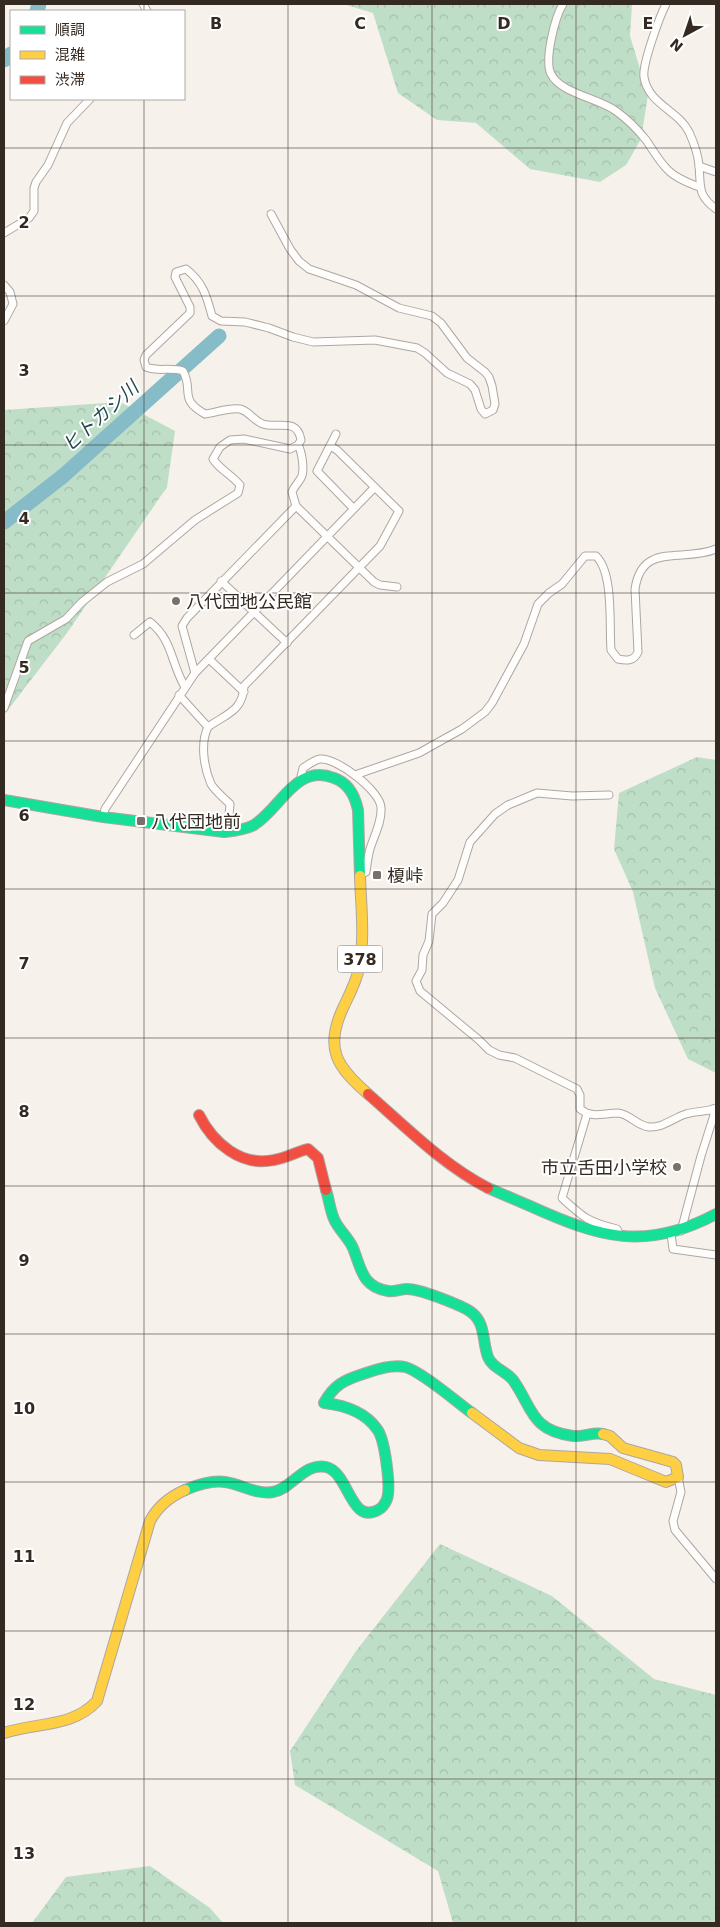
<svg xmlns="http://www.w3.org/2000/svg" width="720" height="1927" viewBox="0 0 720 1927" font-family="'DejaVu Sans','Noto Sans JP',sans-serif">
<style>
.forest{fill:url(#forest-crowns)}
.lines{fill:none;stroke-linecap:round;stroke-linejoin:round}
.river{stroke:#86bcc7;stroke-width:15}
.street-casing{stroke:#aea6a1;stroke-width:9}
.fast-casing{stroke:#aea6a1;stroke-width:12}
.slow-casing{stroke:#aea6a1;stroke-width:12}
.jam-casing{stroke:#aea6a1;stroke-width:12}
.street{stroke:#fefdfc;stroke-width:7}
.fast{stroke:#16e098;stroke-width:10}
.slow{stroke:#ffcf43;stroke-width:10}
.jam{stroke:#f24e42;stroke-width:10}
.grid{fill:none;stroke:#342a22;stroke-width:1;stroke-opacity:0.55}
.poi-dot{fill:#787069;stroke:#fff;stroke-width:2}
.labels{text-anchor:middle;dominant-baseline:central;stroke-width:4;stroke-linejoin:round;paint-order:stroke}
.shield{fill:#fff;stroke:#716a64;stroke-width:1}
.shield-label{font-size:16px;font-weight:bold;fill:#342a22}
.poi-label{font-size:18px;fill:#342a22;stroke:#fff;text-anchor:start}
.water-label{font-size:19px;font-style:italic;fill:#224850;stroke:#fff}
.grid-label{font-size:16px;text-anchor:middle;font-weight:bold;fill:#342a22;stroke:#fff;stroke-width:4;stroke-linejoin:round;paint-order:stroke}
</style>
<defs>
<pattern id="forest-crowns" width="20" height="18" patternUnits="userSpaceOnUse" patternTransform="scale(1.25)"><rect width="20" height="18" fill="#bfdec7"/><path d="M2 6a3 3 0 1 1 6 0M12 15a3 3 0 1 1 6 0" fill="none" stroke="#a5bfab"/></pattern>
</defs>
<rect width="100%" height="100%" fill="#f7f1ec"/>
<g class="forest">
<path d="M 343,4 L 632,4 L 630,36 L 648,95 L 641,139 L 626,165 L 600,182 L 530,169 L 476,123 L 437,120 L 398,93 L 373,13 Z"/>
<path d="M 120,402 L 175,431 L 167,487 L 67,633 L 4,715 L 4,410 Z"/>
<path d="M 697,757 L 716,760 L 716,1073 L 688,1059 L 655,988 L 633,892 L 614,849 L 619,793 Z"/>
<path d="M 440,1544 L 552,1596 L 654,1679 L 716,1695 L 716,1923 L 453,1923 L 438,1871 L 295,1785 L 290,1751 L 356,1651 Z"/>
<path d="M 150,1866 L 210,1908 L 223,1923 L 32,1923 L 66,1877 Z"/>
</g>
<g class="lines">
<g class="river">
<path d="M 37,11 L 39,4"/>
<path d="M 4,60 L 11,54"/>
<path d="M 4,522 L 63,476 L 219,336"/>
</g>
<defs>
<g id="street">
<path d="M 143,4 L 147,11"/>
<path d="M 563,4 C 555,17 544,60 551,74 C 560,93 598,98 616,111 C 627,119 638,130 646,140 C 653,150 660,163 669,171 C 677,179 689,183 699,187"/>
<path d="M 666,4 C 660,16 642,64 644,77 C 648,104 678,110 689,132 C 694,143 698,154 699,165 C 701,187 697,195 716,209"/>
<path d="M 699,166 L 716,172"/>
<path d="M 4,233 L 29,218 L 34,211 L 34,188 L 36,182 L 48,165 L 67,123 L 90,99"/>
<path d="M 4,285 L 10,292 L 13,304 L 4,321"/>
<path d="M 336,434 L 317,471 L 353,508"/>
<path d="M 298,445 C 302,452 305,471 301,478 C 298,483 294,487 292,492 L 296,506 L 374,582 L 380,585 L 397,587"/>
<path d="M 221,581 L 287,643"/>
<path d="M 134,635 L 150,622 C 173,640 171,664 185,687"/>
<path d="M 209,659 L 244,692"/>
<path d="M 195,673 L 182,626 L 187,618 L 296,506"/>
<path d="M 179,695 L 208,727 C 200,743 204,768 211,784 C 215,791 224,798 230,804 L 229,816 L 224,832"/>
<path d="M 4,708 L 28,641 L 66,619 L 82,602 L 107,582 L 143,564 L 195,520 L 238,493 L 240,485 C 231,474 220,470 213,459 L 220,447 L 230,440 L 244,439 L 290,449 L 298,445 L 301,440 C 297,417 278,429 263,424 C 254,421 249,411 240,409 C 229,407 216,413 205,414 C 178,399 194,391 183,371 C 171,367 158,372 146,367 L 144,360 L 146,355 L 190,313 L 190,307 L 175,277 L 176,272 L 186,269 C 203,282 207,297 212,316 L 221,321 L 245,322 L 269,328 L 293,337 L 313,342 L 375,340 L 417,348 L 425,353 L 447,373 L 470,384 L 475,390 L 481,409 L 485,414 L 493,410 L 495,404 L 492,386 L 489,377 L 485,372 L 467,358 L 441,323 L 432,316 L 399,308 L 356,285 L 309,269 L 299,261 L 290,249 L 271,214"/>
<path d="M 208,727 C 226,714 243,711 244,686 L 380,546 L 399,511 L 337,450 L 330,446"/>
<path d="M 355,775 L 419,753 L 462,729 L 485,712 L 492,703 L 524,644 L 538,604 L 549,593 L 562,584 L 585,556 L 596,556 C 614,573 609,626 611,650 L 618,659 C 627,661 634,661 638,652 L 635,589 C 642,541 683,563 716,549"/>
<path d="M 300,781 L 303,768 C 308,765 314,760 320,759 C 336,757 381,791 381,808 C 382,822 374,836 370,849 C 368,856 367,864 366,872 L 361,874"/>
<path d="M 609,795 L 572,796 L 537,793 L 508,805 L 495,814 L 470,842 L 458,880 L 443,903 L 432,914 L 429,941 L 423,955 L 422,970 L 416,981 L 420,991 L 479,1040 L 489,1050 L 499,1055 L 515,1058 L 577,1089 L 580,1095 L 580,1109 C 593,1119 603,1113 618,1113 C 630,1114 637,1126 649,1127 C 663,1128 673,1118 686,1114 C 696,1111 707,1112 716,1108"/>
<path d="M 103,817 L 105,809 L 195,673 L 374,488"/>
<path d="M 587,1114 L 562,1198 C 584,1218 588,1222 617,1229 L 620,1236"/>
<path d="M 681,1231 L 701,1156 L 714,1115 L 713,1109"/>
<path d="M 671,1234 L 673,1249 L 716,1255"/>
<path d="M 678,1477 L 681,1492 L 673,1521 L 675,1530 L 716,1579"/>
</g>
<g id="fast">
<path d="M 4,800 L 103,817 L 224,832 C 234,831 245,830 254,825 C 281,808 296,763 334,778 C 349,783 355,796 358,810 L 360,876"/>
<path d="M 488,1188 C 502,1194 516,1200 530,1206 C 599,1237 645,1252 716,1214"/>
<path d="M 326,1190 C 329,1199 330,1210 334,1219 C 338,1229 348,1237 353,1248 C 361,1268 362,1287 388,1291 C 394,1292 401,1289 407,1289 C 420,1289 461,1305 471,1312 C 486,1323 482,1341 488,1357 C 492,1368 506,1371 513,1380 C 533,1408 530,1430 573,1436 C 583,1437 593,1432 603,1434"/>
<path d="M 185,1490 C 197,1485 211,1480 225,1482 C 241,1484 256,1495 273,1492 C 292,1489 304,1462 326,1467 C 349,1472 350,1525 378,1510 C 382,1508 385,1504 387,1499 C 391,1487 385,1439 377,1429 C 365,1412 343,1405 324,1403 C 334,1385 344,1380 363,1374 C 375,1370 392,1364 405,1367 C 421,1371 458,1403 472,1413"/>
</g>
<g id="slow">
<path d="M 360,876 C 361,906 365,938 359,968 C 356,983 349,995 343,1008 C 324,1049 337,1067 368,1094"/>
<path d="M 472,1413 L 519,1448 L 539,1455 L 610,1459 L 666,1482 L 678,1477 L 676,1465 L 673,1462 L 623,1448 L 610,1436 L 603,1434"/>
<path d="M 4,1733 C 37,1722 72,1728 97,1701 L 150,1521 C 158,1506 169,1497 185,1490"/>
</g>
<g id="jam">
<path d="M 368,1094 C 406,1127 443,1165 488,1188"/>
<path d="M 199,1115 C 213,1143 241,1167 274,1160 C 286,1158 296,1152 308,1149 L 318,1158 L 326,1190"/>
</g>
</defs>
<use href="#street" class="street-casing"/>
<use href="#fast" class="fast-casing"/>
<use href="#slow" class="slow-casing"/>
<use href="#jam" class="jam-casing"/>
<use href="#street" class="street"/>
<use href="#fast" class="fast"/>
<use href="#slow" class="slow"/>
<use href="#jam" class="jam"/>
</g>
<path class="grid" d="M 144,4 L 144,11M 288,4 L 288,1923M 432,4 L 432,1923M 576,4 L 576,1923M 144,99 L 144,1923M 4,148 L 716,148M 4,296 L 716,296M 4,445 L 716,445M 4,593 L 716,593M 4,741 L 716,741M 4,889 L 716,889M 4,1038 L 716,1038M 4,1186 L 716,1186M 4,1334 L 716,1334M 4,1482 L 716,1482M 4,1631 L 716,1631M 4,1779 L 716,1779"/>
<g class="poi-dot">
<circle cx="176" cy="601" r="5"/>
<rect x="136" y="816" width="10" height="10" rx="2.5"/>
<rect x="372" y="870" width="10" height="10" rx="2.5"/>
<circle cx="677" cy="1167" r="5"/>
</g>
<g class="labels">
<rect class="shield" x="337.5" y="945.5" width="45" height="27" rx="4"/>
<g class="shield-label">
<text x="360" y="959">378</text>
</g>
<g class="poi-label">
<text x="186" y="601">八代団地公民館</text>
<text x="151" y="821">八代団地前</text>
<text x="387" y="875">榎峠</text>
<text x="667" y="1167" text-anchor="end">市立舌田小学校</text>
</g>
<g class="water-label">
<text transform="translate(100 416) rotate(-42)">ヒトカシ川</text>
</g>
</g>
<g class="grid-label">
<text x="216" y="29">B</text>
<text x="360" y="29">C</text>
<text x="504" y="29">D</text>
<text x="648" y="29">E</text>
<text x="24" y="228">2</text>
<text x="24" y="376">3</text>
<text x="24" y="524">4</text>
<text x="24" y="673">5</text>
<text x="24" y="821">6</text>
<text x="24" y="969">7</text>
<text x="24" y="1117">8</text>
<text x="24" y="1266">9</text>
<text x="24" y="1414">10</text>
<text x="24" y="1562">11</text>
<text x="24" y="1710">12</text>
<text x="24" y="1859">13</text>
</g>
<rect width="720" height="1927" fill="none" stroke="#342a22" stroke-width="10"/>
<rect x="10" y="10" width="175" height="90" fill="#ffffff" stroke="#aeaaa7"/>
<rect x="20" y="26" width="25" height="8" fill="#16e098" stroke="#aeaaa7"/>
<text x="55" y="35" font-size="15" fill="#342a22">順調</text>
<rect x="20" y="51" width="25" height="8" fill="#ffcf43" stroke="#aeaaa7"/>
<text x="55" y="60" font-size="15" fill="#342a22">混雑</text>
<rect x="20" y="76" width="25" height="8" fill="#f24e42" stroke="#aeaaa7"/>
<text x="55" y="85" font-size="15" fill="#342a22">渋滞</text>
<g transform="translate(685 35) rotate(220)" stroke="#ffffff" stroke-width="4" paint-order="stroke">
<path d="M0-4L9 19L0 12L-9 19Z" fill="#342a22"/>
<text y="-8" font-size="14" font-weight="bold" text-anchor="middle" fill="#342a22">N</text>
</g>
</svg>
